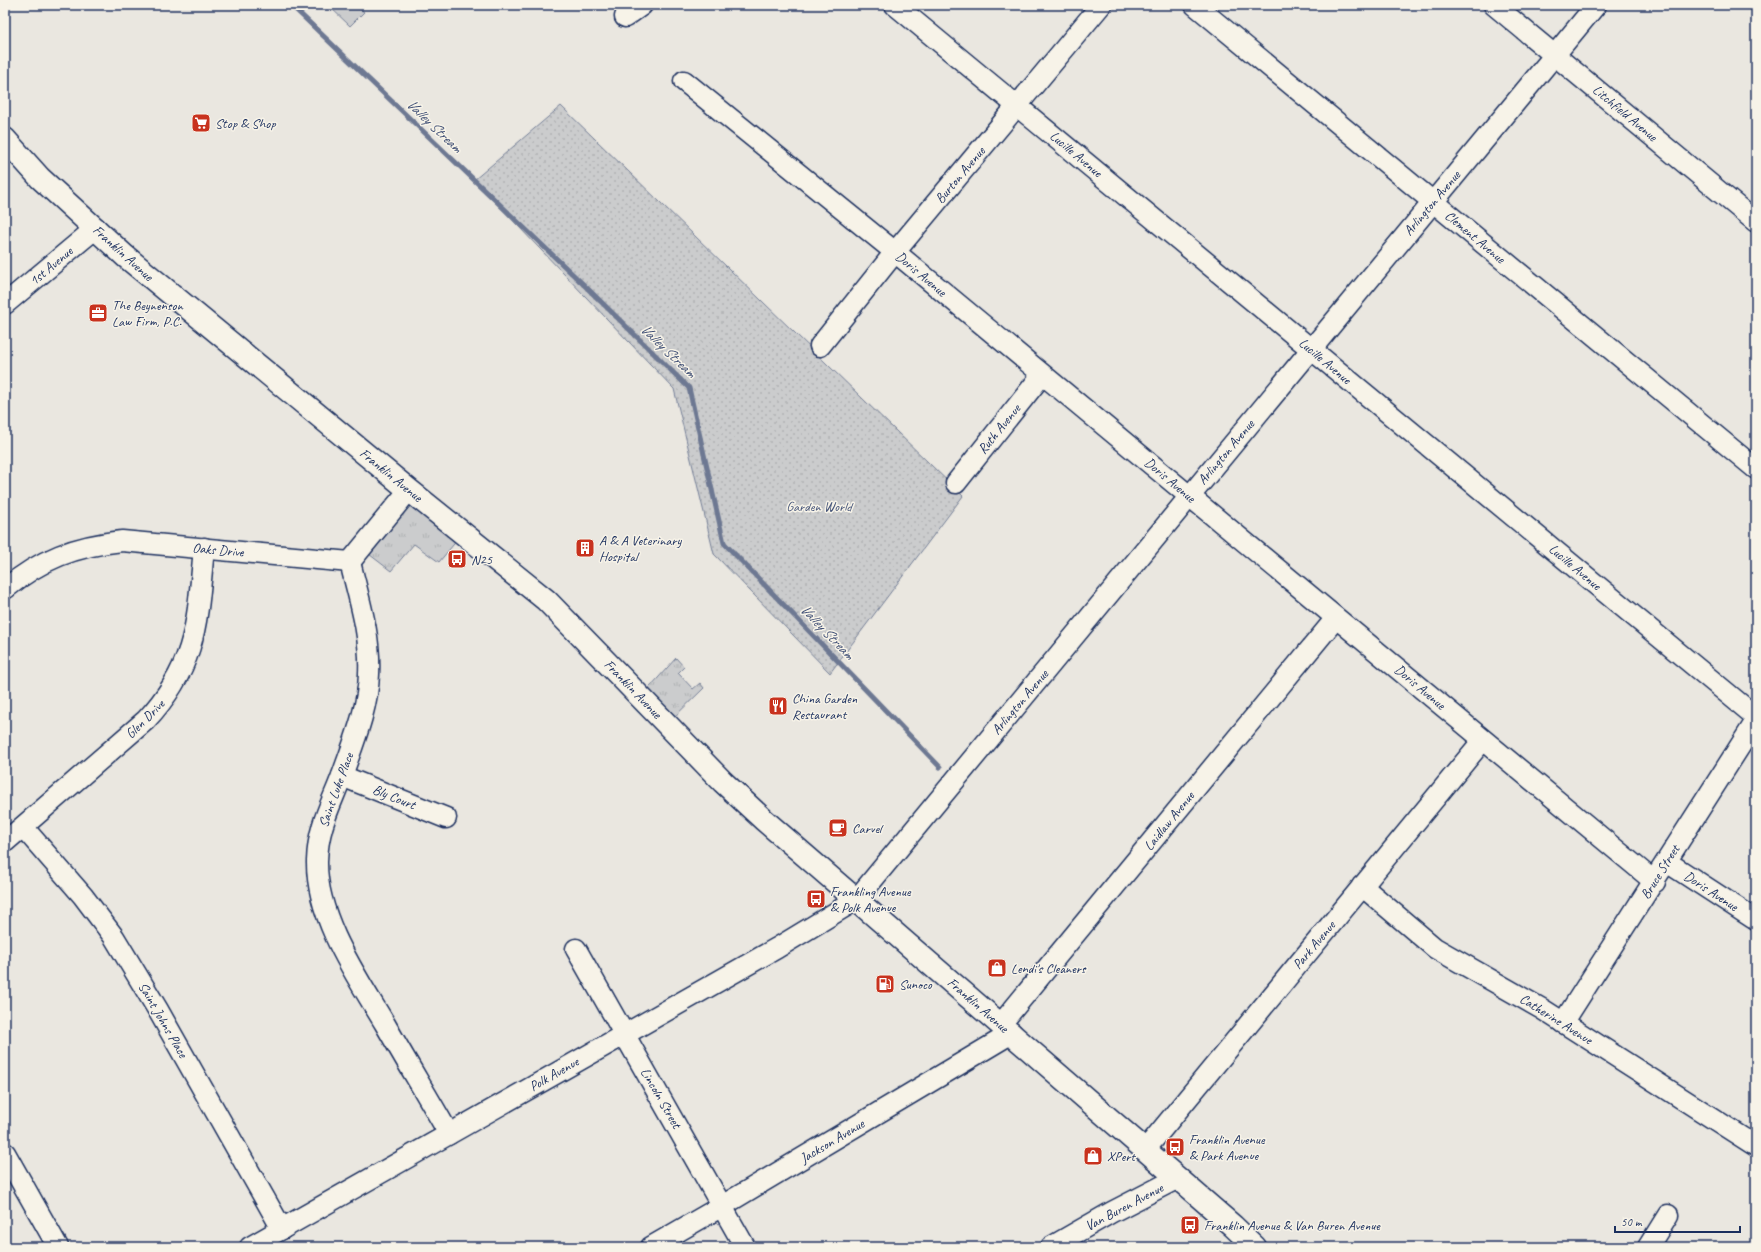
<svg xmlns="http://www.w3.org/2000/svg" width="1761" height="1252" viewBox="0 0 1761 1252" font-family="Caveat,sans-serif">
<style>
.grass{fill:url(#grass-tufts);stroke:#737e96}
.park{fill:url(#park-dots);stroke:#737e96}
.pitch{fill:#cbcccd;stroke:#737e96}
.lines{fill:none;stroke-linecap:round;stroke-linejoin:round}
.stream{stroke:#6d7892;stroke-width:5}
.street-casing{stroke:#1b2f5e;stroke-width:23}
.secondary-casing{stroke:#1b2f5e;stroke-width:25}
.street{stroke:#f7f3e8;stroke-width:20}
.secondary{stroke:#f7f3e8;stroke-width:22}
.labels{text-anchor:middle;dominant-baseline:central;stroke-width:3;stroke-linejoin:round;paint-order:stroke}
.street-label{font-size:14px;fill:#1b2f5e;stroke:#f7f3e8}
.poi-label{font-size:14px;fill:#1b2f5e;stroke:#f7f3e8;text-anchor:start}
.park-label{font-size:14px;fill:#47567a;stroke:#f7f3e8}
.water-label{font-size:15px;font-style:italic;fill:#445378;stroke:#f7f3e8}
</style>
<defs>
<pattern id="grass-tufts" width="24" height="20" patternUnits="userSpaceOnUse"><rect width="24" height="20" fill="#cbcccd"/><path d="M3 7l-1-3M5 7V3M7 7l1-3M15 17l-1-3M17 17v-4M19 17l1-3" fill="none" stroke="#aeb0b2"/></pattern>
<pattern id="park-dots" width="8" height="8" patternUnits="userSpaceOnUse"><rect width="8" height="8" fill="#cbcccd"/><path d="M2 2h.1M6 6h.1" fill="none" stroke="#aeb0b2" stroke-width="1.8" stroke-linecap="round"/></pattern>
</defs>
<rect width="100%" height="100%" fill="#eae7e0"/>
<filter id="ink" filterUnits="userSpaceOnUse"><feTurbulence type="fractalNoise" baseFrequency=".025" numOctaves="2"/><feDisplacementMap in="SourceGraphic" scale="8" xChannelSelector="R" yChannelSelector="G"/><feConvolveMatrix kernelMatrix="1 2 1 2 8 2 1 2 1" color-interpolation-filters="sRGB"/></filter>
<g filter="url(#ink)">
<g class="grass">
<path d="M 409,490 L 463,533 L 439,562 L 414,544 L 391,571 L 361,548 Z"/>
<path d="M 676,658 L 684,667 L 678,673 L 693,689 L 700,683 L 704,688 L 667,724 L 641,697 Z"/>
</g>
<path class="park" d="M 561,106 L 963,496 L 830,673 L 714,554 L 674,389 L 474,180 Z"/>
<path class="pitch" d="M 328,5 L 356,5 L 364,12 L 350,26 Z"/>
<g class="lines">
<path class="stream" d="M 291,5 L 584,285 L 689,388 L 724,543 L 940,767"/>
<defs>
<g id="street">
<path d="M 895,5 L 1756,717"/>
<path d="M 1195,5 L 1756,469"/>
<path d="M 1494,5 L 1756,222"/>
<path d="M 625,17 L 642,5"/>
<path d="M 684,81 L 895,252 L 1655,882"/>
<path d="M 5,304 L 96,228"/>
<path d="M 820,346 L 895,252 L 1101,5"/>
<path d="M 956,483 L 1042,375"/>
<path d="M 350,562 C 359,599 371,636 369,674 C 368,707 355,739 344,770 C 333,802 318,824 317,861 C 316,918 357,977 385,1024 C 406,1061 428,1097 449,1134"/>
<path d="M 5,589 C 41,559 75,546 122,541 L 350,562 L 409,490"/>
<path d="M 342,776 L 446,818"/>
<path d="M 23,827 L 83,896 L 114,937 L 158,1010 L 282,1229"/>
<path d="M 5,842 L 146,720 C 198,664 197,620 204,548"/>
<path d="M 1667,862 L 1756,920"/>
<path d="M 1362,886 L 1435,948 L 1542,1009 L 1756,1146"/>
<path d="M 576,949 L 745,1247"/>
<path d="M 1563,1023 L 1756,721"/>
<path d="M 1001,1024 L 1336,618"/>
<path d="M 1145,1150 L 1483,740"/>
<path d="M 5,1153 L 58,1247"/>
<path d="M 250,1247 L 777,948 L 856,900 L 1596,5"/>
<path d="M 651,1247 L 722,1206 L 1012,1033"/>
<path d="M 1051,1247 L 1112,1212 L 1178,1178"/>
<path d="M 1648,1247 L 1668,1215"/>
</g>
<path id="secondary" d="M 5,139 L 40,178 L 125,256 L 409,490 L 546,600 L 723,782 L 764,820 L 1233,1226 L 1255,1247"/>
</defs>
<use href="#street" class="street-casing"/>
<use href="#secondary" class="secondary-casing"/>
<use href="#street" class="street"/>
<use href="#secondary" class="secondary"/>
</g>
</g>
<defs>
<symbol id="supermarket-square" viewBox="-11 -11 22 22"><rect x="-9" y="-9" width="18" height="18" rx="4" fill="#c8321e" stroke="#f7f3e8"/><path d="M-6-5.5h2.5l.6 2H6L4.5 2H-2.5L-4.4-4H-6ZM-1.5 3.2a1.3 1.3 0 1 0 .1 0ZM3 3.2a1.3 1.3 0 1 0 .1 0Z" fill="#fff"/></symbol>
<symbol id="office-square" viewBox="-11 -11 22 22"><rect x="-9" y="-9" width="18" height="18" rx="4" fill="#c8321e" stroke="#f7f3e8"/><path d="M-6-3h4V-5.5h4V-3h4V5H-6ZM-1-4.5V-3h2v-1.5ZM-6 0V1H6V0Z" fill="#fff"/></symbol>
<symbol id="building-square" viewBox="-11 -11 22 22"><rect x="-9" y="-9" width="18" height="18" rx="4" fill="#c8321e" stroke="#f7f3e8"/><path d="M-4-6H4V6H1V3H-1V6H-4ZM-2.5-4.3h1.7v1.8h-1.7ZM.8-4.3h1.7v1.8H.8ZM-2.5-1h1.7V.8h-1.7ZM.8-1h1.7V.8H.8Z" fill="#fff"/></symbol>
<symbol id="bus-square" viewBox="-11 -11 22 22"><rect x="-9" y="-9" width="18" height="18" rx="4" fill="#c8321e" stroke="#f7f3e8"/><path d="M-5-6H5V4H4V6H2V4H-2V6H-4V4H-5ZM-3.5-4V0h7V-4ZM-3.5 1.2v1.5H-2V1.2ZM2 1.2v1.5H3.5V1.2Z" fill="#fff"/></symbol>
<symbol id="restaurant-square" viewBox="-11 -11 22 22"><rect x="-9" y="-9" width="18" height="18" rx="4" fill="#c8321e" stroke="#f7f3e8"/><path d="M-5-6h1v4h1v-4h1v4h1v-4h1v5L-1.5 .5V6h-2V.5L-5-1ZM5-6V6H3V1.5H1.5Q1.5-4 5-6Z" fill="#fff"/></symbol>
<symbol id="cafe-square" viewBox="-11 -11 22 22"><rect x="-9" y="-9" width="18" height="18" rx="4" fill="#c8321e" stroke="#f7f3e8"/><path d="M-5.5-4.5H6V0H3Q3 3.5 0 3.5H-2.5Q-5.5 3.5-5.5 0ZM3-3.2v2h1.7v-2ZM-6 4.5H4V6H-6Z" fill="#fff"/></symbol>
<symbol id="shop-square" viewBox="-11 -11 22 22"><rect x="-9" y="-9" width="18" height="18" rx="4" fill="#c8321e" stroke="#f7f3e8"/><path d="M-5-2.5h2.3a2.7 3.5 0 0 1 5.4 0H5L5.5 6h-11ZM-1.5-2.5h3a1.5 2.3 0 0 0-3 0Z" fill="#fff"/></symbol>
<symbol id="fuel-square" viewBox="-11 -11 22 22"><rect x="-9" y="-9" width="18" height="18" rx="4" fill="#c8321e" stroke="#f7f3e8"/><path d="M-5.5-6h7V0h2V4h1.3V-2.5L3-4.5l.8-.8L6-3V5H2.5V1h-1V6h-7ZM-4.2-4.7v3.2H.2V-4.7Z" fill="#fff"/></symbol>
</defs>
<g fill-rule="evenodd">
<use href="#supermarket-square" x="190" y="112" width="22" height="22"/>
<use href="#office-square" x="87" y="302" width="22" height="22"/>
<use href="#building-square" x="574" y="537" width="22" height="22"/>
<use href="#bus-square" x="446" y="548" width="22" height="22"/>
<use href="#restaurant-square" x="767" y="695" width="22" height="22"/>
<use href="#cafe-square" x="827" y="817" width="22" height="22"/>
<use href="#bus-square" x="805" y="888" width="22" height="22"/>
<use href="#shop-square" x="986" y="957" width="22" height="22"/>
<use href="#fuel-square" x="874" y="973" width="22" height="22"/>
<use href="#bus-square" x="1164" y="1136" width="22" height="22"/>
<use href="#shop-square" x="1082" y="1145" width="22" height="22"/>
<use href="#bus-square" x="1179" y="1214" width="22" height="22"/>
</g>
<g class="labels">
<g class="street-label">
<text transform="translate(1625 113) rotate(40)">Litchfield Avenue</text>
<text transform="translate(1076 154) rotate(40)">Lucille Avenue</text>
<text transform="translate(960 175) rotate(-50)">Burton Avenue</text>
<text transform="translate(1432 203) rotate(-50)">Arlington Avenue</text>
<text transform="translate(1475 237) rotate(40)">Clement Avenue</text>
<text transform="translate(123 253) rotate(42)">Franklin Avenue</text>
<text transform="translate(51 266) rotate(-40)">1st Avenue</text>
<text transform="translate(921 274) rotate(40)">Doris Avenue</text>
<text transform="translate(1325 361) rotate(40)">Lucille Avenue</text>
<text transform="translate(999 429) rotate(-51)">Ruth Avenue</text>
<text transform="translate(1226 452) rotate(-50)">Arlington Avenue</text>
<text transform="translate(391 475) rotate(39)">Franklin Avenue</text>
<text transform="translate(1170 480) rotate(40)">Doris Avenue</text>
<text transform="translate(218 550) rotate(5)">Oaks Drive</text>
<text transform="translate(1575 567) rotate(40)">Lucille Avenue</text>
<text transform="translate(1420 687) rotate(40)">Doris Avenue</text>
<text transform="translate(633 689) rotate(46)">Franklin Avenue</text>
<text transform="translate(1020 702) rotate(-50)">Arlington Avenue</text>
<text transform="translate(145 719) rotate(-45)">Glen Drive</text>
<text transform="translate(336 790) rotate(-70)">Saint Luke Place</text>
<text transform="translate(394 797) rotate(22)">Bly Court</text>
<text transform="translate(1169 821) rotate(-51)">Laidlaw Avenue</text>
<text transform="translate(1660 872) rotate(-58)">Bruce Street</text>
<text transform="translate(1711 891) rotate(33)">Doris Avenue</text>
<text transform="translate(1314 945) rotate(-50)">Park Avenue</text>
<text transform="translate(978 1005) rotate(41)">Franklin Avenue</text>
<text transform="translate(1556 1019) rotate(32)">Catherine Avenue</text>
<text transform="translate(163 1020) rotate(60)">Saint Johns Place</text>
<text transform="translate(554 1074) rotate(-30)">Polk Avenue</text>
<text transform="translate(661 1098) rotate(60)">Lincoln Street</text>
<text transform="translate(832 1141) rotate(-31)">Jackson Avenue</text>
<text transform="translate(1124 1207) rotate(-28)">Van Buren Avenue</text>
</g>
<g class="poi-label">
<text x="215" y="123">Stop &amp; Shop</text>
<text x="112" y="305">The Beynenson<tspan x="112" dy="16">Law Firm, P.C.</tspan></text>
<text x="599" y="540">A &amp; A Veterinary<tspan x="599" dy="16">Hospital</tspan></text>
<text x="471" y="559">N25</text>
<text x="792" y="698">China Garden<tspan x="792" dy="16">Restaurant</tspan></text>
<text x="852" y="828">Carvel</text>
<text x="830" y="891">Frankling Avenue<tspan x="830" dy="16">&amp; Polk Avenue</tspan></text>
<text x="1011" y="968">Lendi's Cleaners</text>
<text x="899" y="984">Sunoco</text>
<text x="1189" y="1139">Franklin Avenue<tspan x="1189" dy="16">&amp; Park Avenue</tspan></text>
<text x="1107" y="1156">XPert</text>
<text x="1204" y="1225">Franklin Avenue &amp; Van Buren Avenue</text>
</g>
<g class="park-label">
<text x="819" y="506">Garden World</text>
</g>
<g class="water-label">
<text transform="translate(434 126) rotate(44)">Valley Stream</text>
<text transform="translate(668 351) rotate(44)">Valley Stream</text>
<text transform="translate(827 632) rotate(46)">Valley Stream</text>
</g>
</g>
<rect width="1761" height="1252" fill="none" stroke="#f7f3e8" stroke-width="20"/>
<rect x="10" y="10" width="1741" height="1232" fill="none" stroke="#1b2f5e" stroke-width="1.5" filter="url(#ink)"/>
<path d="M1615 1226v6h125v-6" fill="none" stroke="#1b2f5e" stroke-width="2"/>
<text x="1621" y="1226" font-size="12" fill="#1b2f5e" stroke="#f7f3e8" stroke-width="3" paint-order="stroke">50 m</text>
</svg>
